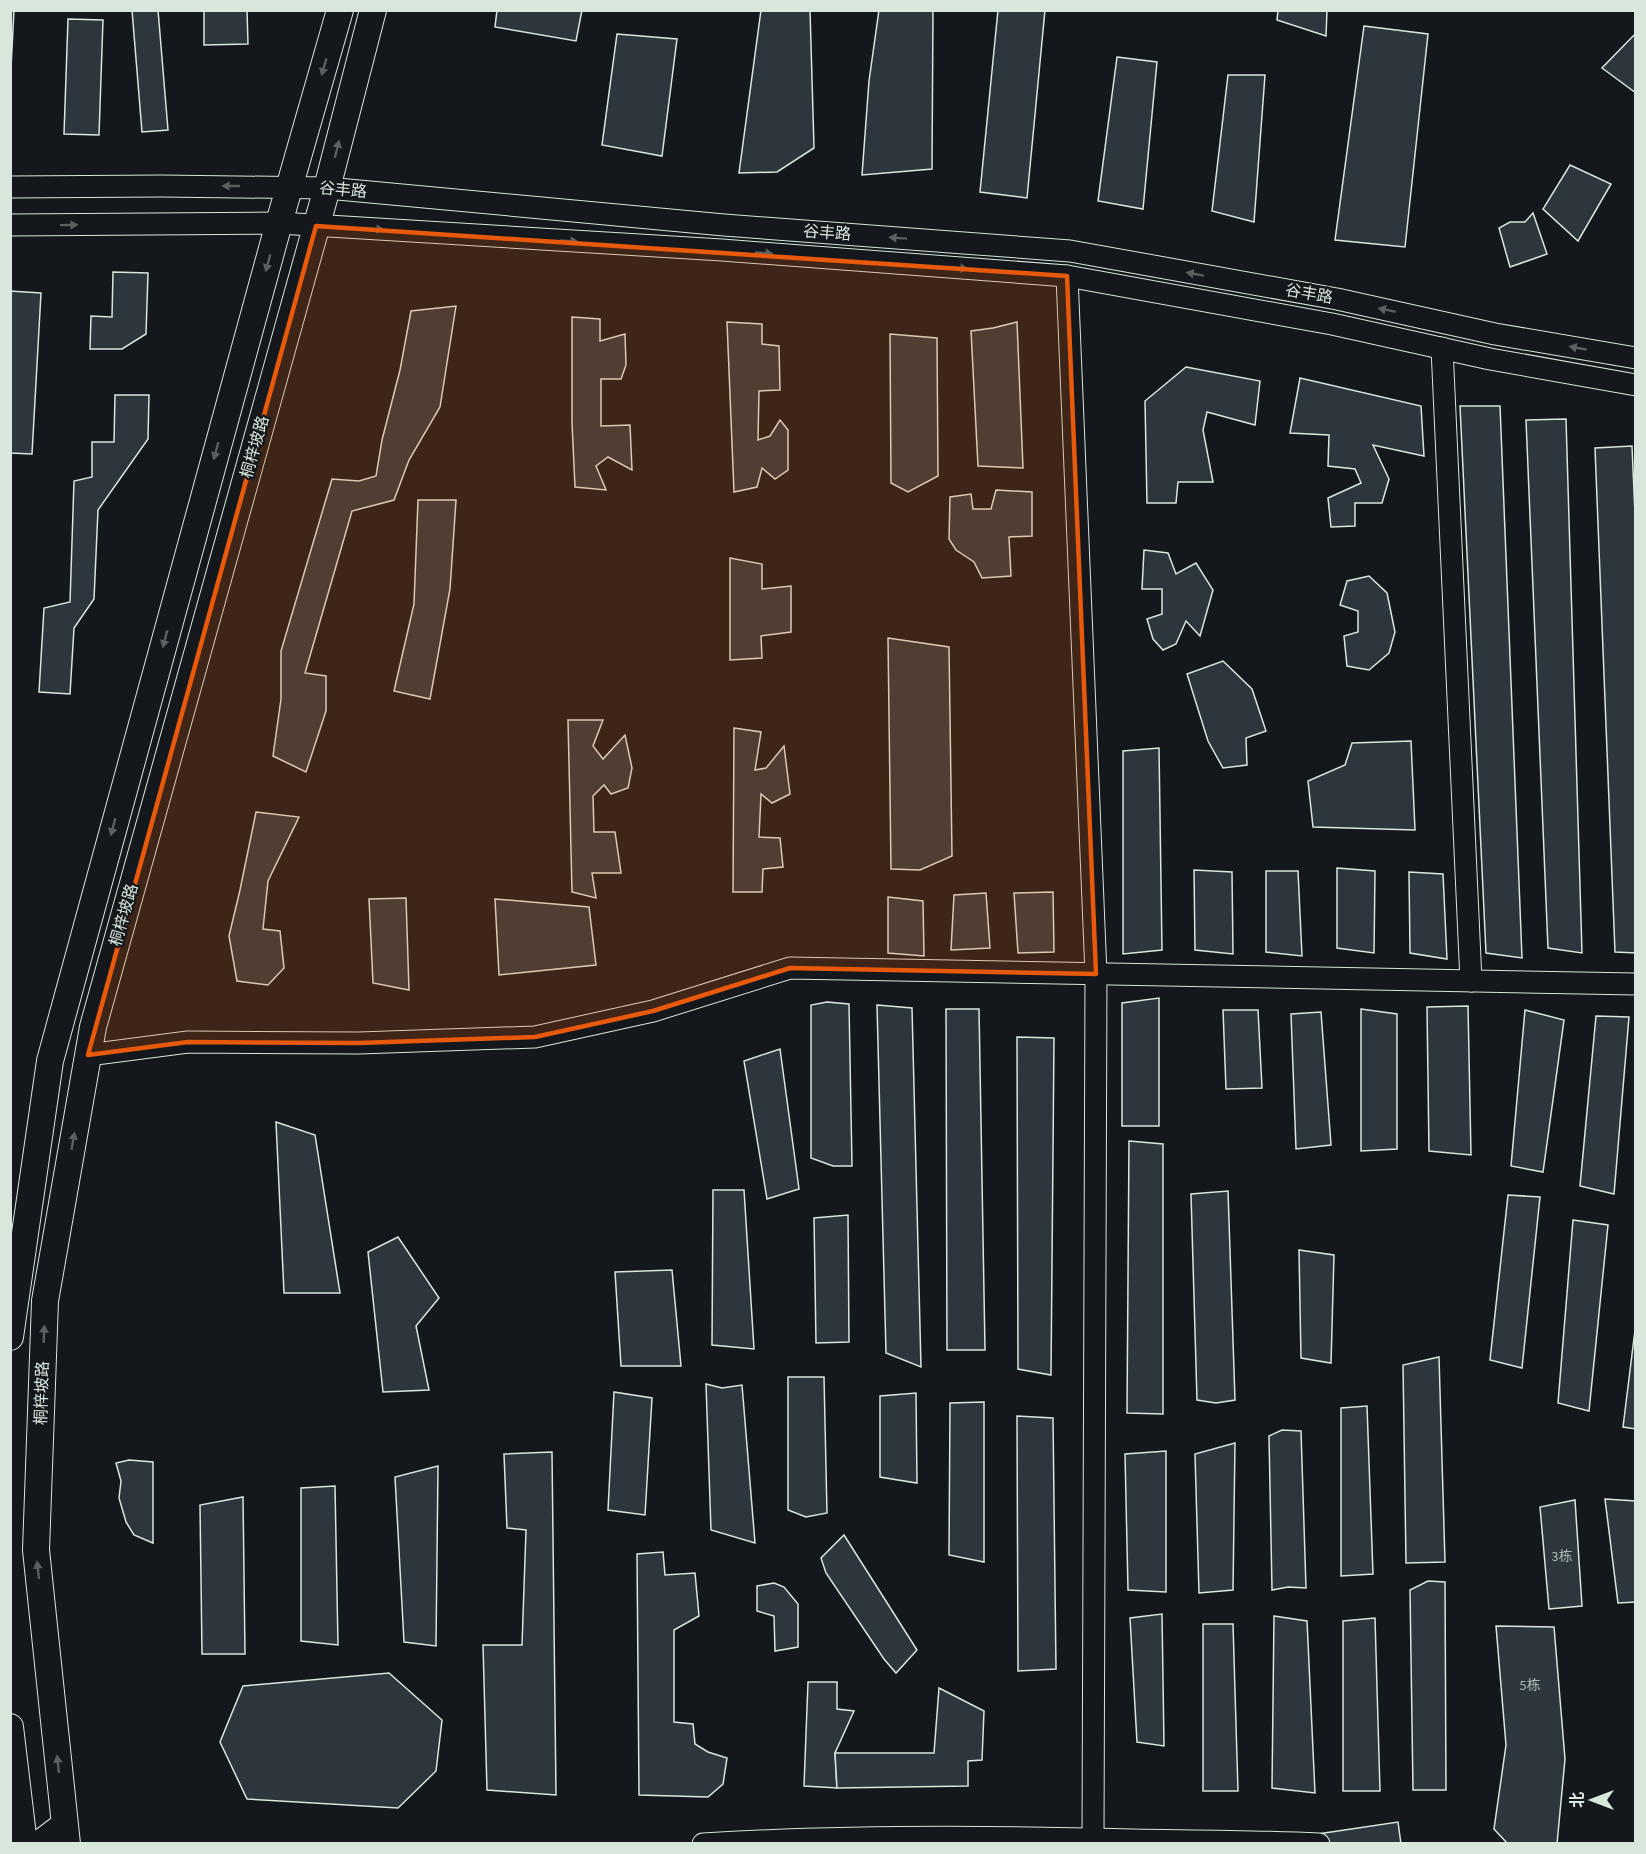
<svg xmlns="http://www.w3.org/2000/svg" width="1646" height="1854" viewBox="0 0 1646 1854" font-family="'Source Sans 3','Noto Sans SC',sans-serif">
<style>
.building{fill:#2c363c;stroke:#d8e6dc;stroke-width:1.5}
.lines{fill:none;stroke-linecap:round;stroke-linejoin:round}
.minor-casing{stroke:#d8e6dc;stroke-width:23}
.major-casing{stroke:#d8e6dc;stroke-width:28}
.minor{stroke:#14181c;stroke-width:21}
.major{stroke:#14181c;stroke-width:26}
.oneway{fill:#59605f}
.marked{fill:#e8590c;fill-opacity:0.2;stroke:#e8590c;stroke-width:4.5;stroke-linejoin:round}
.labels{text-anchor:middle;dominant-baseline:central;stroke-width:4.5;stroke-linejoin:round;paint-order:stroke}
.number-label{font-size:14px;fill:#adbab4}
.street-label{font-size:16px;fill:#d8e6dc;stroke:#14181c}
</style>
<rect width="100%" height="100%" fill="#14181c"/>
<g class="building">
<path d="M 10,10 L 14,10 L 10,87 Z"/>
<path d="M 132,10 L 158,10 L 168,130 L 142,132 Z"/>
<path d="M 204,10 L 247,10 L 248,44 L 204,45 Z"/>
<path d="M 497,10 L 582,10 L 576,41 L 495,27 Z"/>
<path d="M 761,10 L 810,10 L 814,148 L 777,172 L 739,173 Z"/>
<path d="M 879,10 L 933,10 L 932,169 L 862,175 L 869,81 Z"/>
<path d="M 998,10 L 1045,10 L 1027,198 L 980,192 Z"/>
<path d="M 1278,10 L 1327,10 L 1326,36 L 1277,20 Z"/>
<path d="M 68,19 L 103,20 L 99,135 L 64,134 Z"/>
<path d="M 1364,26 L 1428,34 L 1405,247 L 1335,240 Z"/>
<path d="M 1636,33 L 1636,93 L 1602,68 Z"/>
<path d="M 617,34 L 677,39 L 662,156 L 602,145 Z"/>
<path d="M 1117,57 L 1157,62 L 1143,209 L 1098,201 Z"/>
<path d="M 1228,75 L 1265,75 L 1254,222 L 1212,211 Z"/>
<path d="M 1570,165 L 1611,184 L 1578,241 L 1543,209 Z"/>
<path d="M 1533,213 L 1547,254 L 1510,267 L 1499,228 L 1510,222 L 1525,222 Z"/>
<path d="M 113,272 L 148,273 L 146,334 L 122,349 L 90,349 L 91,316 L 112,317 Z"/>
<path d="M 10,291 L 41,293 L 32,454 L 10,453 Z"/>
<path d="M 456,306 L 440,407 L 409,460 L 394,500 L 352,511 L 305,673 L 326,676 L 326,711 L 306,772 L 273,756 L 281,699 L 281,651 L 332,479 L 359,481 L 376,476 L 382,440 L 400,370 L 411,311 Z"/>
<path d="M 572,317 L 600,319 L 600,341 L 625,334 L 626,365 L 621,379 L 601,379 L 601,426 L 630,425 L 632,470 L 608,457 L 596,466 L 606,490 L 575,487 L 572,423 Z"/>
<path d="M 727,322 L 762,324 L 762,344 L 779,346 L 780,390 L 759,391 L 758,440 L 770,436 L 780,420 L 788,430 L 788,470 L 775,479 L 762,468 L 757,487 L 734,492 Z"/>
<path d="M 1017,322 L 1023,468 L 978,466 L 971,331 L 993,328 Z"/>
<path d="M 890,334 L 937,338 L 938,476 L 908,492 L 891,483 Z"/>
<path d="M 1186,367 L 1260,381 L 1255,425 L 1207,412 L 1203,430 L 1213,482 L 1178,482 L 1176,503 L 1147,503 L 1145,401 Z"/>
<path d="M 1300,378 L 1421,406 L 1424,456 L 1373,445 L 1389,479 L 1382,503 L 1355,503 L 1355,526 L 1331,527 L 1328,498 L 1361,483 L 1355,469 L 1328,466 L 1329,435 L 1290,433 Z"/>
<path d="M 115,395 L 149,395 L 148,439 L 98,510 L 94,599 L 74,628 L 70,694 L 39,692 L 44,608 L 70,602 L 74,481 L 92,477 L 92,442 L 114,442 Z"/>
<path d="M 1460,406 L 1500,406 L 1522,958 L 1486,953 Z"/>
<path d="M 1566,419 L 1582,953 L 1548,948 L 1526,420 Z"/>
<path d="M 1632,446 L 1636,538 L 1636,953 L 1615,952 L 1595,448 Z"/>
<path d="M 996,490 L 1032,492 L 1032,536 L 1009,537 L 1011,576 L 982,578 L 974,562 L 956,550 L 949,539 L 950,497 L 971,494 L 973,509 L 991,509 Z"/>
<path d="M 418,500 L 456,500 L 450,589 L 430,699 L 394,691 L 414,604 Z"/>
<path d="M 1144,550 L 1168,553 L 1176,574 L 1196,563 L 1213,590 L 1200,636 L 1186,621 L 1176,644 L 1163,650 L 1153,639 L 1147,619 L 1162,614 L 1162,589 L 1142,589 Z"/>
<path d="M 730,558 L 762,564 L 762,589 L 791,586 L 791,632 L 761,636 L 762,658 L 730,660 Z"/>
<path d="M 1369,576 L 1387,593 L 1395,632 L 1389,653 L 1369,670 L 1347,666 L 1344,636 L 1358,632 L 1358,611 L 1340,605 L 1347,581 Z"/>
<path d="M 888,638 L 949,647 L 952,856 L 920,870 L 891,869 Z"/>
<path d="M 1223,661 L 1252,689 L 1266,731 L 1246,738 L 1247,765 L 1223,768 L 1208,741 L 1187,674 Z"/>
<path d="M 568,720 L 603,720 L 593,746 L 603,759 L 625,735 L 632,768 L 628,788 L 611,794 L 604,785 L 593,796 L 594,832 L 615,832 L 621,873 L 592,873 L 596,898 L 572,892 Z"/>
<path d="M 734,728 L 761,732 L 755,770 L 766,768 L 784,746 L 790,794 L 772,803 L 761,794 L 759,837 L 780,838 L 783,867 L 763,869 L 762,892 L 733,892 Z"/>
<path d="M 1411,741 L 1415,830 L 1313,827 L 1308,781 L 1345,765 L 1352,743 Z"/>
<path d="M 1159,748 L 1162,950 L 1123,954 L 1123,751 Z"/>
<path d="M 256,812 L 299,817 L 268,881 L 263,929 L 280,931 L 284,968 L 268,985 L 237,981 L 229,936 L 240,890 Z"/>
<path d="M 1337,868 L 1375,871 L 1374,953 L 1337,948 Z"/>
<path d="M 1194,870 L 1232,872 L 1233,954 L 1195,950 Z"/>
<path d="M 1266,871 L 1298,871 L 1302,956 L 1266,952 Z"/>
<path d="M 1409,872 L 1443,874 L 1447,959 L 1410,953 Z"/>
<path d="M 1053,892 L 1054,952 L 1018,953 L 1014,893 Z"/>
<path d="M 986,893 L 990,948 L 951,950 L 954,895 Z"/>
<path d="M 888,897 L 923,901 L 924,956 L 888,953 Z"/>
<path d="M 406,898 L 409,990 L 373,983 L 369,899 Z"/>
<path d="M 495,899 L 589,907 L 596,965 L 499,975 Z"/>
<path d="M 1159,998 L 1159,1126 L 1122,1126 L 1122,1003 Z"/>
<path d="M 827,1002 L 849,1004 L 852,1166 L 833,1166 L 811,1158 L 811,1005 Z"/>
<path d="M 877,1005 L 912,1008 L 921,1367 L 886,1353 Z"/>
<path d="M 1468,1006 L 1471,1155 L 1429,1151 L 1427,1007 Z"/>
<path d="M 946,1009 L 979,1009 L 985,1350 L 947,1350 Z"/>
<path d="M 1361,1009 L 1397,1014 L 1397,1149 L 1361,1151 Z"/>
<path d="M 1223,1010 L 1258,1010 L 1262,1088 L 1226,1089 Z"/>
<path d="M 1525,1010 L 1564,1020 L 1543,1172 L 1511,1166 Z"/>
<path d="M 1321,1012 L 1331,1145 L 1296,1149 L 1291,1014 Z"/>
<path d="M 1596,1016 L 1629,1017 L 1614,1194 L 1580,1186 Z"/>
<path d="M 1017,1037 L 1054,1038 L 1051,1375 L 1018,1369 Z"/>
<path d="M 780,1049 L 799,1189 L 767,1199 L 744,1061 Z"/>
<path d="M 276,1122 L 315,1135 L 340,1293 L 284,1293 Z"/>
<path d="M 1129,1141 L 1163,1144 L 1163,1414 L 1127,1413 Z"/>
<path d="M 713,1190 L 744,1190 L 754,1349 L 712,1345 Z"/>
<path d="M 1228,1191 L 1235,1400 L 1216,1403 L 1197,1400 L 1191,1194 Z"/>
<path d="M 1508,1195 L 1540,1197 L 1522,1368 L 1490,1360 Z"/>
<path d="M 848,1215 L 849,1342 L 816,1343 L 814,1218 Z"/>
<path d="M 1573,1220 L 1608,1225 L 1589,1411 L 1558,1403 Z"/>
<path d="M 398,1237 L 439,1298 L 416,1326 L 429,1390 L 383,1392 L 368,1252 Z"/>
<path d="M 1299,1250 L 1334,1255 L 1331,1363 L 1301,1358 Z"/>
<path d="M 672,1270 L 681,1366 L 621,1366 L 615,1272 Z"/>
<path d="M 1636,1322 L 1636,1429 L 1623,1427 Z"/>
<path d="M 1439,1357 L 1445,1562 L 1406,1563 L 1403,1365 Z"/>
<path d="M 788,1377 L 824,1377 L 827,1513 L 806,1517 L 788,1510 Z"/>
<path d="M 706,1384 L 722,1388 L 742,1385 L 755,1543 L 711,1530 Z"/>
<path d="M 614,1392 L 652,1398 L 645,1515 L 608,1510 Z"/>
<path d="M 916,1393 L 917,1483 L 880,1477 L 880,1396 Z"/>
<path d="M 984,1402 L 984,1562 L 949,1555 L 950,1403 Z"/>
<path d="M 1367,1406 L 1373,1574 L 1341,1576 L 1341,1408 Z"/>
<path d="M 1017,1416 L 1053,1418 L 1056,1669 L 1018,1671 Z"/>
<path d="M 1282,1430 L 1301,1431 L 1306,1588 L 1288,1587 L 1272,1590 L 1269,1436 Z"/>
<path d="M 1235,1443 L 1233,1590 L 1199,1593 L 1195,1454 Z"/>
<path d="M 1166,1451 L 1166,1592 L 1128,1590 L 1125,1454 Z"/>
<path d="M 552,1452 L 556,1795 L 487,1790 L 483,1645 L 522,1645 L 526,1530 L 507,1528 L 504,1454 Z"/>
<path d="M 129,1460 L 153,1462 L 153,1543 L 134,1535 L 126,1522 L 119,1498 L 121,1481 L 116,1463 Z"/>
<path d="M 438,1466 L 436,1646 L 404,1642 L 395,1477 Z"/>
<path d="M 335,1486 L 338,1645 L 301,1641 L 301,1488 Z"/>
<path d="M 243,1497 L 245,1654 L 202,1654 L 200,1505 Z"/>
<path d="M 1605,1499 L 1636,1501 L 1636,1602 L 1618,1603 Z"/>
<path d="M 1575,1500 L 1582,1606 L 1549,1609 L 1540,1507 Z"/>
<path d="M 844,1535 L 917,1650 L 896,1673 L 884,1659 L 826,1573 L 821,1558 Z"/>
<path d="M 663,1552 L 665,1575 L 695,1573 L 699,1616 L 674,1630 L 674,1722 L 693,1724 L 695,1744 L 708,1752 L 727,1758 L 723,1784 L 708,1797 L 639,1795 L 637,1554 Z"/>
<path d="M 1428,1581 L 1445,1582 L 1446,1790 L 1413,1790 L 1410,1590 Z"/>
<path d="M 774,1583 L 784,1587 L 798,1604 L 798,1647 L 775,1651 L 774,1616 L 757,1611 L 757,1586 Z"/>
<path d="M 1162,1614 L 1164,1746 L 1137,1742 L 1130,1618 Z"/>
<path d="M 1274,1616 L 1307,1621 L 1315,1793 L 1272,1788 Z"/>
<path d="M 1375,1618 L 1380,1791 L 1343,1791 L 1343,1621 Z"/>
<path d="M 1203,1624 L 1233,1624 L 1238,1791 L 1203,1791 Z"/>
<path d="M 1496,1626 L 1554,1627 L 1565,1759 L 1557,1844 L 1508,1844 L 1494,1829 L 1506,1745 Z"/>
<path d="M 389,1673 L 442,1720 L 436,1771 L 398,1808 L 247,1799 L 220,1742 L 243,1686 Z"/>
<path d="M 808,1682 L 837,1682 L 837,1709 L 854,1711 L 835,1753 L 837,1788 L 804,1786 Z"/>
<path d="M 939,1688 L 984,1711 L 982,1760 L 968,1761 L 968,1786 L 837,1788 L 835,1753 L 934,1753 Z"/>
<path d="M 1398,1822 L 1401,1844 L 1310,1844 L 1311,1835 Z"/>
</g>
<g class="lines">
<defs>
<g id="minor">
<path d="M 10,187 L 162,186 L 327,188 L 724,225 L 1070,251 L 1337,299 L 1495,334 L 1636,358"/>
<path d="M 10,225 L 279,223 L 722,250 L 1067,276 L 1332,324 L 1490,359 L 1636,385"/>
<path d="M 1067,276 L 1096,974 L 1093,1837"/>
<path d="M 1442,348 L 1471,981"/>
<path d="M 88,1055 L 188,1042 L 359,1043 L 535,1037 L 653,1011 L 790,968 L 1636,984"/>
<path d="M 35,1844 L 64,1822"/>
<path d="M 703,1844 C 846,1835 990,1836 1133,1840 C 1195,1841 1257,1841 1319,1844"/>
</g>
<g id="major">
<path d="M 10,1337 L 50,1061 L 279,223 L 340,10"/>
<path d="M 10,1727 L 24,1844"/>
<path d="M 67,1844 L 36,1550 L 45,1301 L 93,1027 L 327,188 L 373,10"/>
</g>
</defs>
<use href="#minor" class="minor-casing"/>
<use href="#major" class="major-casing"/>
<use href="#minor" class="minor"/>
<use href="#major" class="major"/>
</g>
<defs><path id="oneway-solid" d="M-6-.8H1V-3.2L6.5 0L1 3.2V.8H-6Z" transform="scale(1.5)"/></defs>
<g class="oneway">
<use href="#oneway-solid" transform="translate(324 67) rotate(106)"/>
<use href="#oneway-solid" transform="translate(337 149) rotate(-76)"/>
<use href="#oneway-solid" transform="translate(231 186) rotate(-180)"/>
<use href="#oneway-solid" transform="translate(69 225) rotate(-1)"/>
<use href="#oneway-solid" transform="translate(375 229) rotate(3)"/>
<use href="#oneway-solid" transform="translate(898 238) rotate(-176)"/>
<use href="#oneway-solid" transform="translate(569 241) rotate(3)"/>
<use href="#oneway-solid" transform="translate(764 253) rotate(4)"/>
<use href="#oneway-solid" transform="translate(268 263) rotate(105)"/>
<use href="#oneway-solid" transform="translate(959 268) rotate(4)"/>
<use href="#oneway-solid" transform="translate(1195 274) rotate(-170)"/>
<use href="#oneway-solid" transform="translate(1387 310) rotate(-168)"/>
<use href="#oneway-solid" transform="translate(1578 348) rotate(-170)"/>
<use href="#oneway-solid" transform="translate(216 451) rotate(105)"/>
<use href="#oneway-solid" transform="translate(165 639) rotate(105)"/>
<use href="#oneway-solid" transform="translate(113 827) rotate(105)"/>
<use href="#oneway-solid" transform="translate(73 1141) rotate(-80)"/>
<use href="#oneway-solid" transform="translate(44 1334) rotate(-88)"/>
<use href="#oneway-solid" transform="translate(38 1570) rotate(-96)"/>
<use href="#oneway-solid" transform="translate(58 1764) rotate(-96)"/>
</g>
<path class="marked" d="M 316,226 L 1067,276 L 1096,974 L 790,968 L 653,1011 L 535,1037 L 359,1043 L 188,1042 L 88,1055 Z"/>
<g class="labels">
<g class="number-label">
<text x="1562" y="1557">3栋</text>
<text x="1530" y="1686">5栋</text>
</g>
<g class="street-label">
<text transform="translate(343 190) rotate(5)">谷丰路</text>
<text transform="translate(827 233) rotate(4)">谷丰路</text>
<text transform="translate(1309 294) rotate(10)">谷丰路</text>
<text transform="translate(255 447) rotate(-74)">桐梓坡路</text>
<text transform="translate(124 915) rotate(-74)">桐梓坡路</text>
<text transform="translate(42 1393) rotate(-88)">桐梓坡路</text>
</g>
</g>
<rect width="1646" height="1854" fill="none" stroke="#d8e6dc" stroke-width="24"/>
<g transform="translate(1592 1800) rotate(270)" stroke="#14181c" stroke-width="4.5" paint-order="stroke">
<path d="M0-4.5L10 22L0 15L-10 22Z" fill="#d8e6dc"/>
<text y="-9" font-size="16" font-weight="bold" text-anchor="middle" fill="#d8e6dc">北</text>
</g>
</svg>
